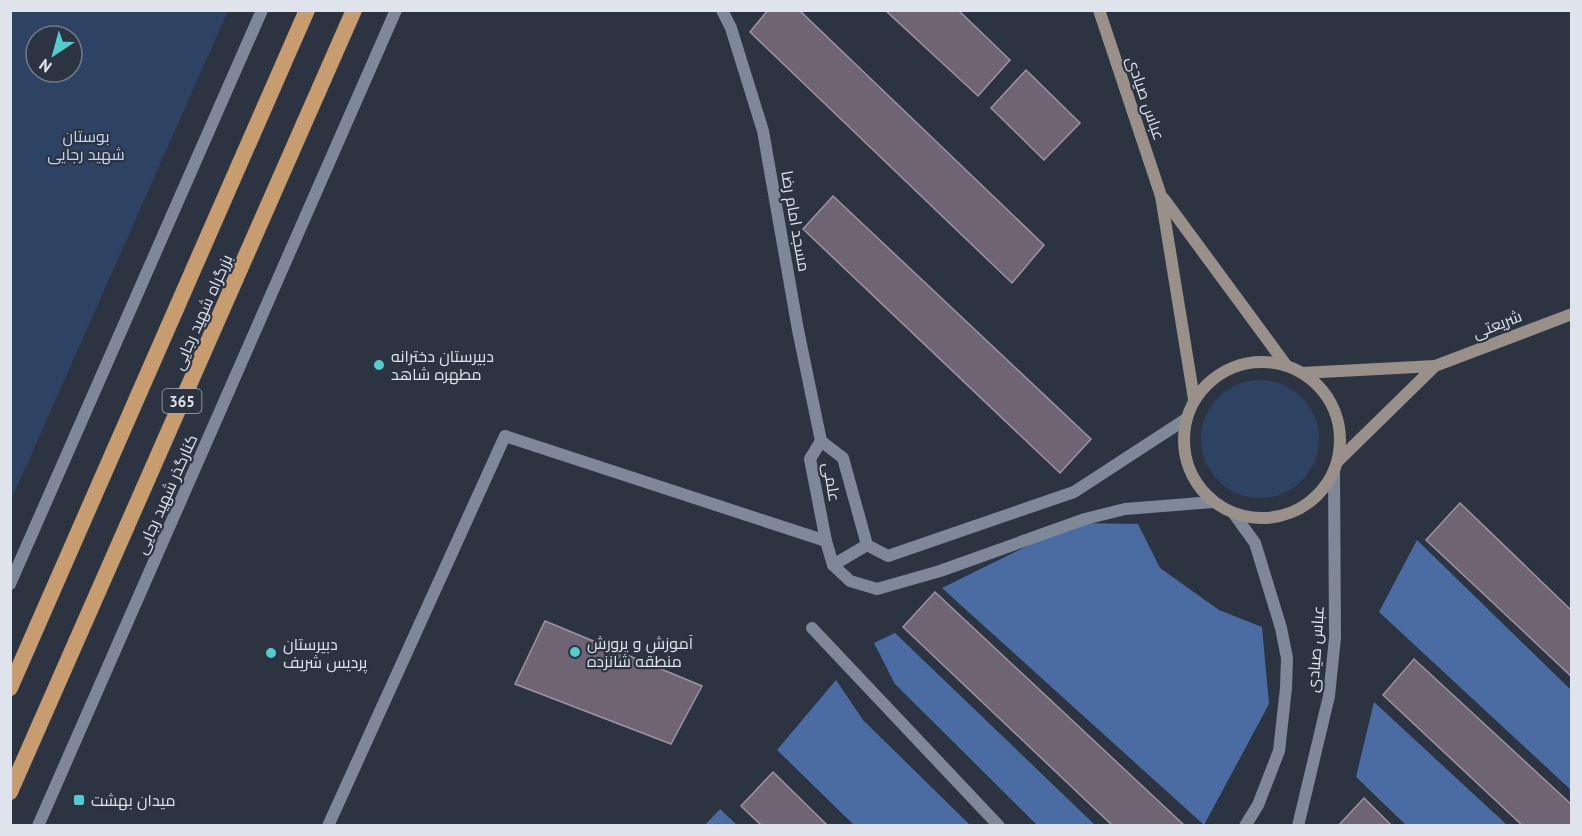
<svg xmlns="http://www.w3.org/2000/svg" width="1582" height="836" viewBox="0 0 1582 836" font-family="'PT Sans',Cairo,sans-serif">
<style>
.green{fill:#2e4264;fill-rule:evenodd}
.forest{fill:#4b6ca2}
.building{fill:#6e6473;stroke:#9e93a3;stroke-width:1.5}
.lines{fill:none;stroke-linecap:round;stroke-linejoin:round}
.minor{stroke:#7e8898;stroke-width:12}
.tertiary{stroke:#7e8898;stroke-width:12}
.secondary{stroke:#999089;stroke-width:12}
.trunk{stroke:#c79c6f;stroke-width:16}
.poi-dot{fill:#52cdcd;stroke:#2c3442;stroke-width:2}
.labels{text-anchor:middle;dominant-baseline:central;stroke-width:4.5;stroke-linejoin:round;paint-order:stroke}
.shield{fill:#2c3442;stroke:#a9aeb9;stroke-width:1.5}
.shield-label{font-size:15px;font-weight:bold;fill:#dee3ec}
.street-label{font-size:16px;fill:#dee3ec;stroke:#2c3442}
.park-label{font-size:16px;fill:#c1d5f5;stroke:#2c3442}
.poi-label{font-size:16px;fill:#dee3ec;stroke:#2c3442;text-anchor:start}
</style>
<rect width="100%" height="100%" fill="#2c3442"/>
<g class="green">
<path d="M 11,10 L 228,11 L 11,500 L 10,11 ZM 36,36 L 72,36 L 72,72 L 36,72 Z"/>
<circle cx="1260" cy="439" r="59"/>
</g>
<g class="forest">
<path d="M 1074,523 L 1138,524 L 1160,568 L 1219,610 L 1262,627 L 1269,704 L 1204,825 L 942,588 Z"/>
<path d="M 1417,540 L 1571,690 L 1571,790 L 1379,612 Z"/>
<path d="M 895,633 L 1095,825 L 1037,825 L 895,684 L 874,643 Z"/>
<path d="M 836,680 L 863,720 L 970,825 L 854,825 L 777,750 Z"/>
<path d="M 1374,702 L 1507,825 L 1406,825 L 1356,777 Z"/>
<path d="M 720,809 L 737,825 L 705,825 Z"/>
</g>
<g class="building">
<path d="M 768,10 L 799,10 L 1044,245 L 1012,283 L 750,32 Z"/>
<path d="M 885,10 L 958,10 L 1010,60 L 978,96 Z"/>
<path d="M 1026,70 L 1080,123 L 1044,160 L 991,108 Z"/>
<path d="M 833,196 L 1091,439 L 1060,473 L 803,229 Z"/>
<path d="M 1460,503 L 1572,611 L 1572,677 L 1426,540 Z"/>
<path d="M 935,592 L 1185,826 L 1113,826 L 903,627 Z"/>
<path d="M 545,621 L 702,686 L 671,744 L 515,684 Z"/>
<path d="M 1414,659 L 1572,805 L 1572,826 L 1523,826 L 1383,695 Z"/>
<path d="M 773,772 L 828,826 L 762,826 L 741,806 Z"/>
<path d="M 1364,798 L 1392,826 L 1338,826 Z"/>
</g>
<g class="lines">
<g class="minor">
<path d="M 812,628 L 999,826"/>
<path d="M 328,826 L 505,436 L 826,541"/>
</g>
<g class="tertiary">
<path d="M 722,10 L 731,28 L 763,131 L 798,330 L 821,441"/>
<path d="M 821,441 L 810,459 L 826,541 L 833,565 L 850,581 L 877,589 L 940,571 L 1085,519 L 1125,509 L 1213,502"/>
<path d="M 821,441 L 843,458 L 867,545 L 888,556 L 1074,492 L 1186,419"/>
<path d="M 1234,514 L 1255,543 L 1281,628 L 1287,658 L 1286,688 L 1279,751 L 1258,805 L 1245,826"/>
<path d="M 833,565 L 867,545"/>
<path d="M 10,584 L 262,10"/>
<path d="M 38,826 L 396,10"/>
<path d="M 1298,826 L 1329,696 L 1335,638 L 1334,471"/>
</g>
<g class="secondary">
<path d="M 1099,10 L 1161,196 L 1194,399"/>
<path d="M 1164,199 L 1286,365"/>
<circle cx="1262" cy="440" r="78"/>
<path d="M 1435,366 L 1572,314"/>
<path d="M 1302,373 L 1435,366 L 1338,461"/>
</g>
<g class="trunk">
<path d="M 10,688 L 307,10"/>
<path d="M 10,792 L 354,10"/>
</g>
</g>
<g class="poi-dot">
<circle cx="379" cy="365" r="6"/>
<circle cx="575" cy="652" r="6"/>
<circle cx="271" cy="653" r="6"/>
<rect x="73" y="794" width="12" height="12" rx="3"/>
</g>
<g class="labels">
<rect class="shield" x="162.5" y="389" width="39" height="24" rx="4.5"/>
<g class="shield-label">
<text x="182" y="401">365</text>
</g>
<g class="street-label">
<text transform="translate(1146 98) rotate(71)">عباس صیادی</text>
<text transform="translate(796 221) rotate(80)">مسجد امام رضا</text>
<text transform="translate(202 312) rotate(-66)">بزرگراه شهید رجایی</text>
<text transform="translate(1497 324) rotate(-21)">شریعتی</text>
<text transform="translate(832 482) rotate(80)">علمی</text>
<text transform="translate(166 494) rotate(-66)">کنارگذر شهید رجایی</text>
<text transform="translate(1315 649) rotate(-86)">عباس صیادی</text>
</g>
<g class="park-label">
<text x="86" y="136">بوستان<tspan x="86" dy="18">شهید رجایی</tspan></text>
</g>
<g class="poi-label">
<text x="391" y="356">دبیرستان دخترانه<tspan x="391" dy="18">مطهره شاهد</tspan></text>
<text x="587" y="643">آموزش و پرورش<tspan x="587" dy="18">منطقه شانزده</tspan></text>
<text x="283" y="644">دبیرستان<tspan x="283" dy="18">پردیس شریف</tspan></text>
<text x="91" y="800">میدان بهشت</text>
</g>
</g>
<rect width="1582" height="836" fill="none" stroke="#dee3ec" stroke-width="24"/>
<g transform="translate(54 54) rotate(216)"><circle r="28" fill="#2c3442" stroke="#737a86" stroke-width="1.5"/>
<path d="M0-4.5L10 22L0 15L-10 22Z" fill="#52cdcd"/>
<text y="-9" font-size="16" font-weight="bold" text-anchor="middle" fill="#dee3ec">N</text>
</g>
</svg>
